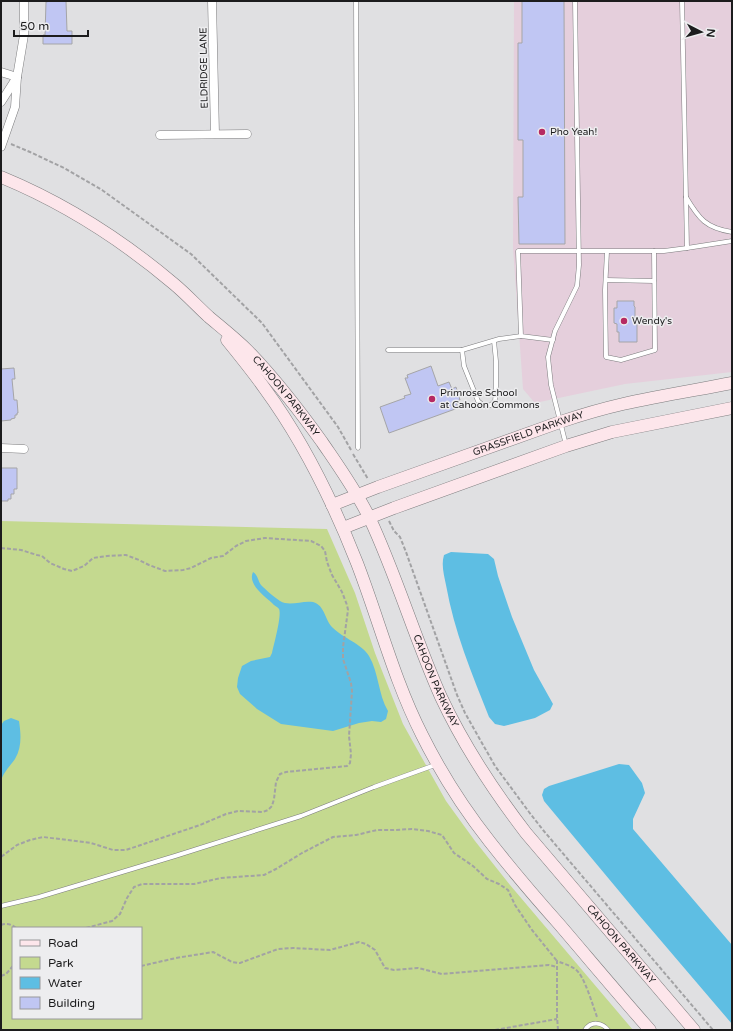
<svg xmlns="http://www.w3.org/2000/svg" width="733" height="1031" viewBox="0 0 733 1031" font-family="'Varela Round',sans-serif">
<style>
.commercial{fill:#e5cfdc}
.green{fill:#c4d98f;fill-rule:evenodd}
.water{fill:#5ebee3}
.building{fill:#c0c6f3;stroke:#a5a5a7}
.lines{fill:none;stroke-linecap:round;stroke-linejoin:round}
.lane-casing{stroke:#7c7c7e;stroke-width:5}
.street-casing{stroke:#7c7c7e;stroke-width:9}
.secondary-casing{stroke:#7c7c7e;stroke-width:13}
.path{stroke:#a2a2a4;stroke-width:2;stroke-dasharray:4 2;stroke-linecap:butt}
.lane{stroke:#fff;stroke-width:4}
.street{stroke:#fff;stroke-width:8}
.secondary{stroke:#fde6eb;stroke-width:12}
.poi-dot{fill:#b62a62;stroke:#ededef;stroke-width:1.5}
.labels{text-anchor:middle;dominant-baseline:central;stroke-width:3;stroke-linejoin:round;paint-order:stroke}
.street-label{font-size:10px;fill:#1c1c1d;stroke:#ededef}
.poi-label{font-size:10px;fill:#1c1c1d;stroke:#ededef;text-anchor:start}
</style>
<rect width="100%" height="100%" fill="#e0e0e2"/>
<path class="commercial" d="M 514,1 L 732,1 L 732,372 L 625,384 L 535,403 L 523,389 L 513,248 Z"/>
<path class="green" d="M 1,521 L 327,529 L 355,593 L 375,653 L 403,724 L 446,801 L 475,841 L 510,885 L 633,1030 L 1,1030 ZM 13,928 L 141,928 L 141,1018 L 13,1018 Z"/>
<g class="water">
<path d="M 451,552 L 488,554 L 494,559 L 498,576 L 512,617 L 534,670 L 553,704 L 550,710 L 535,718 L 504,726 L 495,724 L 489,717 C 472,674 454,631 446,585 C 444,575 441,565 444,555 Z"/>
<path d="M 253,572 C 258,575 258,581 261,585 C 266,590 274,597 280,601 C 290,607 302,600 313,602 C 325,605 325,621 333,628 C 343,638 362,644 369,656 C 379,673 378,694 388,711 L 386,719 L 381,722 L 372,721 L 359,723 L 333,731 L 281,724 L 257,709 L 240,694 L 237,687 L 238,678 L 242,666 L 251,661 L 270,657 L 272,653 C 274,644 282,615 279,609 C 278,607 275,606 274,605 C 266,597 247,585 253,572 Z"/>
<path d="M 11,718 L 19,721 C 21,734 22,747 15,759 C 10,766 3,773 1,781 L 1,725 L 4,721 Z"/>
<path d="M 619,764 L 629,765 L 642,783 L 645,793 L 633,819 L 633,829 L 732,945 L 732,1024 L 639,915 L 544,801 L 542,795 L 544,789 L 549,786 Z"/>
</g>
<g class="building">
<path d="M 50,1 L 66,1 L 67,31 L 72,31 L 72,44 L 43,44 L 43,35 L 45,35 L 46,2 Z"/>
<path d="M 522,1 L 564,1 L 565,244 L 519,244 L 518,197 L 523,197 L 523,140 L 518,140 L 518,43 L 522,43 Z"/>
<path d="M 617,301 L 634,301 L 634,306 L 635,307 L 635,323 L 637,323 L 637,342 L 619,342 L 619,332 L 617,332 L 617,324 L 614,323 L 614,308 L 617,308 Z"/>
<path d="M 431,366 L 438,386 L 449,382 L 452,389 L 456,387 L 460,400 L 456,401 L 458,408 L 389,433 L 380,407 L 405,398 L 404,396 L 411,394 L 405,378 L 408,378 L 407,375 Z"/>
<path d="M 14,368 L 15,379 L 12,379 L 14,400 L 17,400 L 18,413 L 17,413 L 17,415 L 15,415 L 15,418 L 11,419 L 11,420 L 1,421 L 1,369 Z"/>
<path d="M 1,468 L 17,468 L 17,489 L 14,489 L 14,494 L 11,494 L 11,499 L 8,499 L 8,501 L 1,501 Z"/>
</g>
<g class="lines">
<defs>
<g id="lane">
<path d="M 356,1 L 358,448"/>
<path d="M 682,1 L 687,248 L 732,241"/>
<path d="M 686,197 C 699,219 706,228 732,232"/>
<path d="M 607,252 L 605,290 L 606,357 L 621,360 L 655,350 L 654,251"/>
<path d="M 606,280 L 654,281"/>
<path d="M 553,340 L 521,336 L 518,251 L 664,251 L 687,248"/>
<path d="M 388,350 L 462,350 L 499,339 L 521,336"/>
<path d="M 462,350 L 464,366 L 478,401 L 484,406 L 491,405 L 495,401 L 496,391 L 496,361 L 494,341"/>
<path d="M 566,445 L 551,385 L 548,357 L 555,331 L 577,286 L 579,265 L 575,1"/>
<path d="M 1,906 L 39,897 L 175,856 L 301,816 L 374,787 L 435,765"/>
<path d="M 585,1030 C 591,1021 602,1022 608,1030"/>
</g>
<g id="street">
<path d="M 212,1 L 215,134"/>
<path d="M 1,72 L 17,77"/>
<path d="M 1,102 L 17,77"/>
<path d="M 160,135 L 247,134"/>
<path d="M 1,147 L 15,107 L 17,77 L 24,35 L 24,1"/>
<path d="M 1,448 L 24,449"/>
</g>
<g id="secondary">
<path id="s1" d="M 1,177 C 64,203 122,240 174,284 C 186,294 197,306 209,317 C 222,328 236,339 248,351 C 275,379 299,410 322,442 C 339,467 357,492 370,519 C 397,577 415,639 441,697 C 464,746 493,790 526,833 L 694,1030"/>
<path d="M 227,340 C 240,356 253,372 265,389 C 303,441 333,502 357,563 C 379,620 394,680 422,735 C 441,773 464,809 490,842 C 512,870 535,897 559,924 C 589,959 619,995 650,1030"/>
<path id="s2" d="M 332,505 L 378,487 L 560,422 C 581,415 601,409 623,404 C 659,396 696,390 732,383"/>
<path d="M 343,528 L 394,508 L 566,446 L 612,432 L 732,408"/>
</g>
</defs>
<use href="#lane" class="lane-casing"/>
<use href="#street" class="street-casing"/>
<use href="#secondary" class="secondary-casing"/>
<g class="path">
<path d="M 11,144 L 30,152 L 64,168 L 102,190 L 191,254 L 262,323 L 338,427 L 351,450"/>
<path d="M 353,454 L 368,479"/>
<path d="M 389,521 L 394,531 L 400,537 L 406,552 L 457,695 L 465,713 L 495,766 L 529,812 L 543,830 L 713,1030"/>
<path d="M 1,548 L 21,550 L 37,555 L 42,556 L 50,563 L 64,569 L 72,571 L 84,566 L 93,558 L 107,556 L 126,555 L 139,560 L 149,565 L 165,571 L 183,570 L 191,568 L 211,558 L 223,556 L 236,546 L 246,541 L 265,538 L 311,541 L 321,546 L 325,551 L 327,562 L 332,575 L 342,592 L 347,605 L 348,610 L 343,647 L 343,659 L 351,683 L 352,691 L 349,736 L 351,754 L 350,763 L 347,766 L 286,772 L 280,774 L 276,782 L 274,799 L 272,806 L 268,810 L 263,812 L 238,811 L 226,814 L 200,825 L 126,850 L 113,850 L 91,843 L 43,837 L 30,840 L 17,845 L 1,857"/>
<path d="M 1,925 C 7,923 11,924 16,928"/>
<path d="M 86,928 L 112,921 L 120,914 L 127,898 L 134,887 L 142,884 L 194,884 L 221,878 L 264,875 L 276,869 L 302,853 L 333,837 L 356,835 L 377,830 L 394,830 L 412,829 L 428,831 L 442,835 L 454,853 L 473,866 L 487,879 L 499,884 L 508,890 L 515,905 L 532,930 L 557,961"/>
<path d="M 141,966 L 176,958 L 213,952 L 232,962 L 240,963 L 278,949 L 293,948 L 330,950 L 359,942 L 366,944 L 375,950 L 385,968 L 394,970 L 418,968 L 442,974 L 549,965 L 557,967"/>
<path d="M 1,976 L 6,974 L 13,966"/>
<path d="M 495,1030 L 557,1019"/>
<path d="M 558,1030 L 557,1016 L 557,961 C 564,964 574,966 579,973 C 586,982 593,1006 597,1017"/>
</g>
<use href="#lane" class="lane"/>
<use href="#street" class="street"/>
<use href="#secondary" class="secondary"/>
</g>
<g class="poi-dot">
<circle cx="542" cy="132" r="4"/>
<circle cx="624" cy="321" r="4"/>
<circle cx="432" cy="399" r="4"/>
</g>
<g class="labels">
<g class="street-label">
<text transform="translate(204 68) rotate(-91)">ELDRIDGE LANE</text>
<text stroke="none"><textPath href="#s1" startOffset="363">CAHOON PARKWAY</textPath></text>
<text stroke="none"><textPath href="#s2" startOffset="209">GRASSFIELD PARKWAY</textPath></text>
<text stroke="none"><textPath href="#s1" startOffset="687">CAHOON PARKWAY</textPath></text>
<text stroke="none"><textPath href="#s1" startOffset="1011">CAHOON PARKWAY</textPath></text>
</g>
<g class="poi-label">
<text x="550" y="132">Pho Yeah!</text>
<text x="632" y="321">Wendy's</text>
<text x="440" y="393">Primrose School<tspan x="440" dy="12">at Cahoon Commons</tspan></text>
</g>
</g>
<rect width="733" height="1031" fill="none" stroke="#1c1c1d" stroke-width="4"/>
<rect x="12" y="927" width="130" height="92" fill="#ededef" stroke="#99999b"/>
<rect x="20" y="940" width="20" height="6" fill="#fde6eb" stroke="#99999b"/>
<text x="48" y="947" font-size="12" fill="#1c1c1d">Road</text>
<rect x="20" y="957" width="20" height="12" fill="#c4d98f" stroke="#99999b"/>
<text x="48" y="967" font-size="12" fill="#1c1c1d">Park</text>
<rect x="20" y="977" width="20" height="12" fill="#5ebee3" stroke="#99999b"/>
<text x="48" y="987" font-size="12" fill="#1c1c1d">Water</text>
<rect x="20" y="997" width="20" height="12" fill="#c0c6f3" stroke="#99999b"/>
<text x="48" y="1007" font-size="12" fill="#1c1c1d">Building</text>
<g transform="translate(701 32) rotate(96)" stroke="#ededef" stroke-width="3" paint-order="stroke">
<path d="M0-3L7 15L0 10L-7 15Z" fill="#1c1c1d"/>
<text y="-6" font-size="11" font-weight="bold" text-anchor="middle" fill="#1c1c1d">N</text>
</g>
<path d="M14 30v6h74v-6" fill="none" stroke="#1c1c1d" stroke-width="2"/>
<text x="20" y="30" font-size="12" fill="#1c1c1d" stroke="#ededef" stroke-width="3" paint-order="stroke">50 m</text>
</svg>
